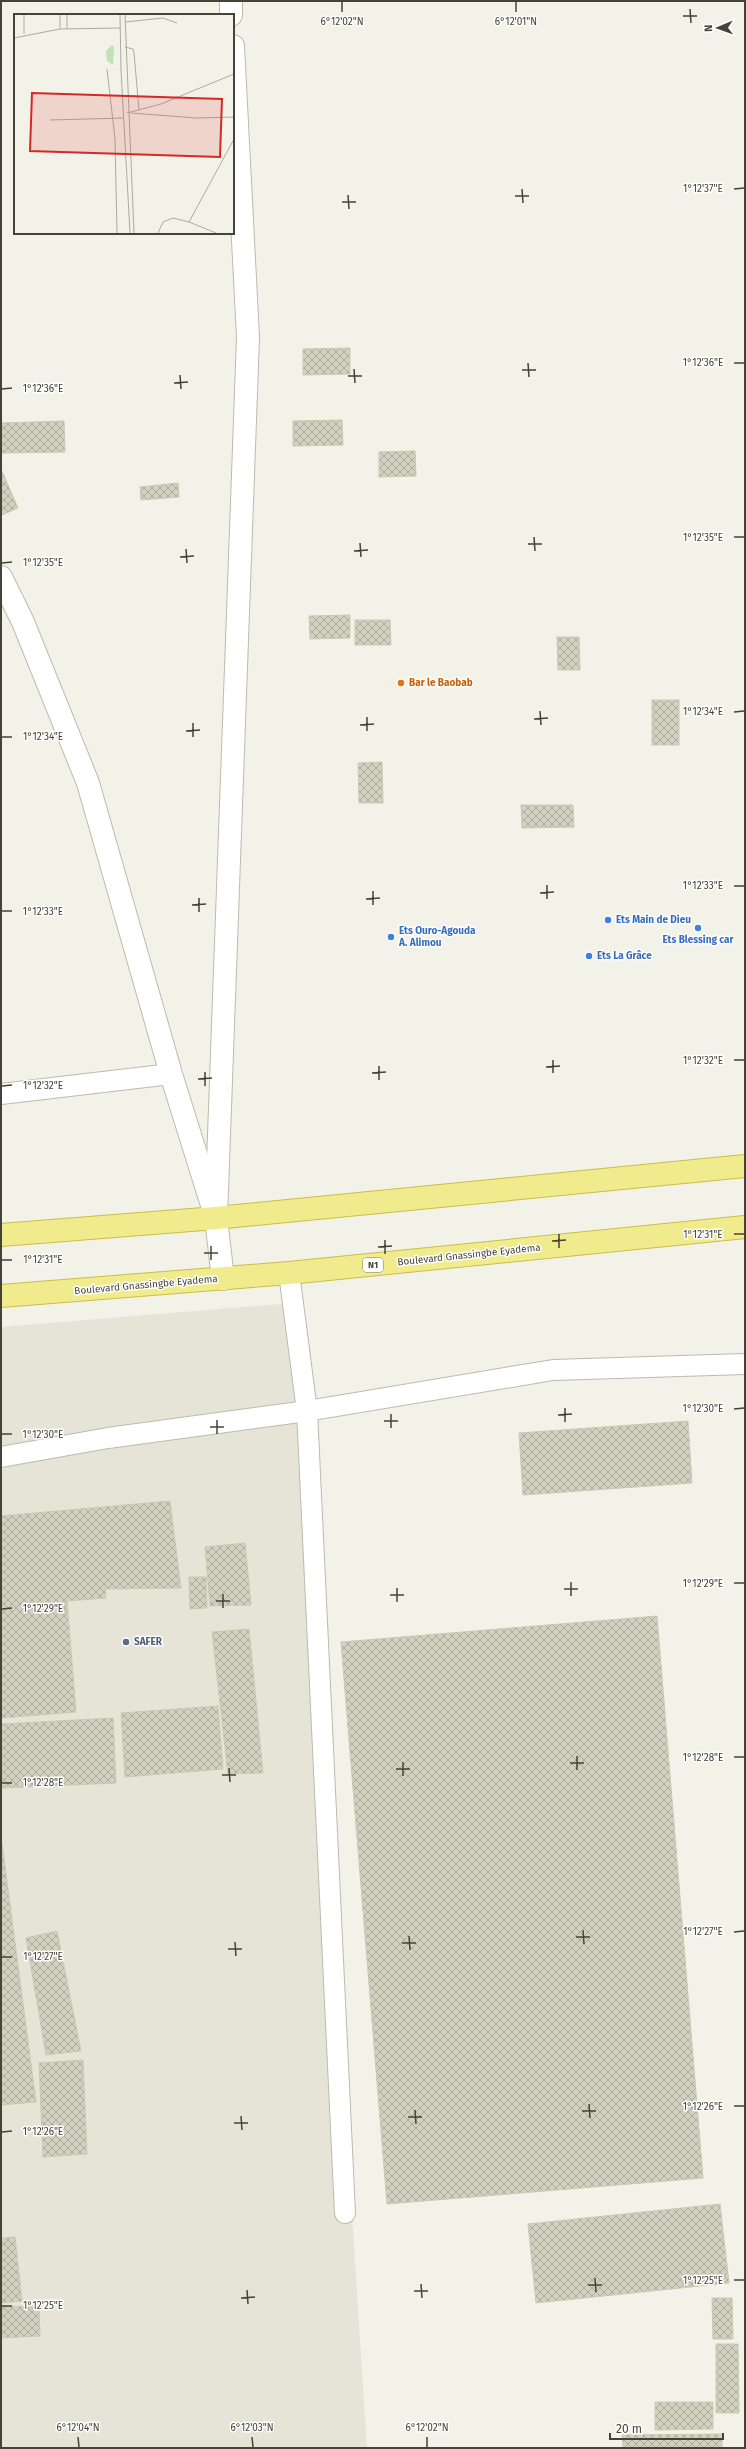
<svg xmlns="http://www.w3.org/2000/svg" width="746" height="2449" viewBox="0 0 746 2449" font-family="'Fira Sans',sans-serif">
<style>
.residential{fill:#e5e4d7}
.building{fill:url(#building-cross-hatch);stroke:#ccc9b3}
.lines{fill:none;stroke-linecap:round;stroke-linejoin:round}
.service-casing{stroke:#bdbbac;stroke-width:22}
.minor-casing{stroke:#bdbbac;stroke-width:24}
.trunk-casing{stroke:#ccbd48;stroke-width:24}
.service{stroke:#fff;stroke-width:20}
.minor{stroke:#fff;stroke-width:22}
.trunk{stroke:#f0eb8c;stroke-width:22}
.ticks{fill:none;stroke:#454337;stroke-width:1.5}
.food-dot{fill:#e8710a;stroke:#fff;stroke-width:1.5}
.shop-dot{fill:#3f7fe0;stroke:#fff;stroke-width:1.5}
.service-dot{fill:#5c6f8a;stroke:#fff;stroke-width:1.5}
.labels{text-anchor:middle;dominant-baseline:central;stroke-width:3;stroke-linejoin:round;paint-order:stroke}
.shield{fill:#fff;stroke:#7d7b73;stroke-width:1}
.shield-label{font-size:9px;font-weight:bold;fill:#454337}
.food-label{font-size:10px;font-weight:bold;fill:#c56008;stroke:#fff;text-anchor:start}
.shop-label{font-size:10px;font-weight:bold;fill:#366cbe;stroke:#fff;text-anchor:start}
.street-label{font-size:10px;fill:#454337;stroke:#fff}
.service-label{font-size:10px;font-weight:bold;fill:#4e5e75;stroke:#fff;text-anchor:start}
.inset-road{fill:none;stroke:#adaca1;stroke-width:1}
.view{fill:#d62828;fill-opacity:0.15;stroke:#d62828;stroke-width:2}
.inset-edge{fill:none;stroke:#454337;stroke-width:2}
.ticks-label{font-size:10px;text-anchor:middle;fill:#454337;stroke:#fff;stroke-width:3;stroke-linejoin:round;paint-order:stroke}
</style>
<defs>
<pattern id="building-cross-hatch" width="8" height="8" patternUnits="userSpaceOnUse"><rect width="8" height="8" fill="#d2d0bf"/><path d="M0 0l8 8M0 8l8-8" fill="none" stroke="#acaa9c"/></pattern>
</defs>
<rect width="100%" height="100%" fill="#f2f2e8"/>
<path class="residential" d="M 293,1303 L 367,2448 L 1,2448 L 1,1327 Z"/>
<g class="building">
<path d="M 350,348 L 350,374 L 303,375 L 303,349 Z"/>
<path d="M 342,420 L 343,445 L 293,446 L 293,421 Z"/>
<path d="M 64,421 L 65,452 L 1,453 L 1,423 Z"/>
<path d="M 415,451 L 416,476 L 379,477 L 379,452 Z"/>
<path d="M 1,469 L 18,508 L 2,515 L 1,513 Z"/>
<path d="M 178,483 L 179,497 L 141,500 L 140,487 Z"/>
<path d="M 350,615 L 350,638 L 310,639 L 309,616 Z"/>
<path d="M 355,620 L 390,620 L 391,645 L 355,645 Z"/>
<path d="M 557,637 L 579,637 L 580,670 L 558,670 Z"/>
<rect x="652" y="700" width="27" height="45"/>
<path d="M 382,762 L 383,803 L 359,803 L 358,763 Z"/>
<path d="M 521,805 L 573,805 L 574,827 L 522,828 Z"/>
<path d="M 688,1421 L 692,1483 L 523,1495 L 519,1433 Z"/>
<path d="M 170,1501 L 181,1588 L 105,1589 L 106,1598 L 67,1601 L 76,1712 L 1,1718 L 1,1516 Z"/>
<path d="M 245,1543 L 251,1605 L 210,1606 L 205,1547 Z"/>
<path d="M 189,1577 L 206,1577 L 207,1608 L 190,1609 Z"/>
<path d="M 657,1616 L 703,2178 L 387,2204 L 341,1642 Z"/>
<path d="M 249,1629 L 263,1773 L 228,1774 L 212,1632 Z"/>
<path d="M 218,1706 L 223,1769 L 125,1777 L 121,1713 Z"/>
<path d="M 113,1718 L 116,1783 L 2,1788 L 1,1724 Z"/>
<path d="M 1,1836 L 36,2102 L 1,2105 Z"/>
<path d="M 57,1931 L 81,2051 L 46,2055 L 26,1938 Z"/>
<path d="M 83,2060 L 87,2154 L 43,2157 L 39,2063 Z"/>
<path d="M 720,2204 L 729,2283 L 536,2303 L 528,2224 Z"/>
<path d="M 15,2237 L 22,2301 L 1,2303 L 1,2238 Z"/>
<path d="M 712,2298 L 732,2298 L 733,2339 L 713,2339 Z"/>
<path d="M 39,2306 L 40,2336 L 1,2338 L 1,2307 Z"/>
<path d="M 716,2344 L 738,2344 L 739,2413 L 716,2413 Z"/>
<path d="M 655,2402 L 713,2402 L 713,2429 L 655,2430 Z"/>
<path d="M 722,2434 L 722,2448 L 623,2448 L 622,2435 Z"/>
</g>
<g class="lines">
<defs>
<g id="service">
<path d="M 1,1094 L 171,1074"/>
<path d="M 289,1273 L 307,1411 L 345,2213"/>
<path d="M 1,1457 L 108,1438 L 307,1411 L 553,1370 L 745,1364"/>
</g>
<g id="minor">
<path d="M 231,1 L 231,15"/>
<path d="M 1,577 L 23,622 L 88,783 L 171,1074 L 216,1218 L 223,1279"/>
<path d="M 216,1218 L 248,337 L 233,46"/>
</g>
<g id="trunk">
<path d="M 1,1235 L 216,1218 L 745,1166"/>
<path d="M 1,1296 L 289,1273 L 745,1227"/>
</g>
</defs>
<use href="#service" class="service-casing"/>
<use href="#minor" class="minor-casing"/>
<use href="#trunk" class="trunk-casing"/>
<use href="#service" class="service"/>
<use href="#minor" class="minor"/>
<use href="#trunk" class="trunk"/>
</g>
<path class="ticks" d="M 342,2 L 342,12M 516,2 L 516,12M 690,9 L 691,23M 683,16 L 697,16M 522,189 L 523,203M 734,189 L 744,188M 348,195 L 349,209M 515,196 L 529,196M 342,202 L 356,202M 528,363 L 529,377M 734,363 L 744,363M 354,369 L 355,383M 522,370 L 536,370M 180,375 L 181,389M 348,376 L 362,376M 174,383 L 188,382M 2,389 L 12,388M 534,537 L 535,551M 734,537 L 744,537M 360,543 L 361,557M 528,544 L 542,544M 186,549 L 187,563M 354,551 L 368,550M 180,557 L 194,556M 2,563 L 12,562M 540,711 L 541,725M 734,712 L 744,711M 367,717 L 367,731M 534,719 L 548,718M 193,723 L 193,737M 360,725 L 374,724M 186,731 L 200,730M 2,737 L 12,737M 547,885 L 547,899M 734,886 L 744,886M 373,891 L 373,905M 540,893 L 554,892M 199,898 L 199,912M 366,899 L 380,898M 192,905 L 206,904M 2,911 L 12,911M 553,1060 L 553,1073M 734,1060 L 744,1060M 379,1066 L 379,1080M 546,1067 L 560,1066M 205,1072 L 205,1086M 372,1073 L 386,1072M 198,1079 L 212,1078M 2,1086 L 12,1085M 559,1234 L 559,1248M 734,1234 L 744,1234M 385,1240 L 385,1254M 552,1241 L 566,1240M 211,1246 L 211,1260M 378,1247 L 392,1246M 204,1253 L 218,1253M 2,1260 L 12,1260M 565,1408 L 565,1422M 734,1409 L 744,1408M 391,1414 L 391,1428M 558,1415 L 572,1414M 217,1420 L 217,1434M 384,1421 L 398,1421M 210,1427 L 224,1427M 2,1434 L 12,1434M 571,1582 L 571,1596M 734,1583 L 744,1583M 397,1588 L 397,1602M 564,1589 L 578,1589M 223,1594 L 223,1608M 390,1595 L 404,1595M 216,1601 L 230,1601M 2,1609 L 12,1608M 577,1756 L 577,1770M 734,1757 L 744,1757M 403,1762 L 403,1776M 570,1763 L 584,1763M 229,1768 L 230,1782M 396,1769 L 410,1769M 222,1775 L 236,1775M 2,1783 L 12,1783M 583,1930 L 584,1944M 734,1932 L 744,1931M 409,1936 L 410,1950M 576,1937 L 590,1937M 235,1942 L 236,1956M 402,1943 L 416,1943M 228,1949 L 242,1949M 2,1957 L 12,1957M 589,2104 L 590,2118M 734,2106 L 744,2106M 415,2110 L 416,2124M 582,2111 L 596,2111M 241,2116 L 242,2130M 408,2117 L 422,2117M 234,2123 L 248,2123M 2,2132 L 12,2131M 595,2278 L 596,2292M 734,2280 L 744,2280M 421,2284 L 422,2298M 588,2285 L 602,2285M 247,2290 L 248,2304M 414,2291 L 428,2291M 241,2298 L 255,2297M 2,2306 L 12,2306M 78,2437 L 79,2447M 252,2437 L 253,2447M 427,2437 L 427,2447"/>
<circle class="food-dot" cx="401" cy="683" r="4"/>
<g class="shop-dot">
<circle cx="608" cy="920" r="4"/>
<circle cx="698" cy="928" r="4"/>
<circle cx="391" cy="937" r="4"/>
<circle cx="589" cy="956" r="4"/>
</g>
<circle class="service-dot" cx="126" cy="1642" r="4"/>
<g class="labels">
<rect class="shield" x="363" y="1258" width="20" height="14" rx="3"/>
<g class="shield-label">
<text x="373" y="1265">N1</text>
</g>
<g class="food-label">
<text x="409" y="683">Bar le Baobab</text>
</g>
<g class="shop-label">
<text x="616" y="920">Ets Main de Dieu</text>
<text x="399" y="931">Ets Ouro-Agouda<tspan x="399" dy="12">A. Alimou</tspan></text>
<text x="698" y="940" text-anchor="middle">Ets Blessing car</text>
<text x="597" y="956">Ets La Grâce</text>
</g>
<g class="street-label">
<text transform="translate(469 1255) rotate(-6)">Boulevard Gnassingbe Eyadema</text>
<text transform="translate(146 1285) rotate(-5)">Boulevard Gnassingbe Eyadema</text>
</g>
<g class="service-label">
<text x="134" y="1642">SAFER</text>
</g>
</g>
<g transform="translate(14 14)">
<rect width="220" height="220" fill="#f2f2e8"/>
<path d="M 98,31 L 100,33 L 99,51 L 93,47 L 92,37 Z" fill="#c2e2b5"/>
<path class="inset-road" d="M 106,1 L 107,56 L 116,219M 111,1 L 120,219M 111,8 L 149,4 L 163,9M 46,15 L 46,1M 53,15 L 53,1M 10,20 L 10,1M 0,24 L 46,15 L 106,14M 111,33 L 119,35 L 120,39 L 125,96M 93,55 L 101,125 L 103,219M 113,99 L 147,90 L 220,60M 117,99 L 182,104 L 220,103M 36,106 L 109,104M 175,208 L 202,219M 144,219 L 149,208 L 159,204 L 175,208 L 220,125"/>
<path class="view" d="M 18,79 L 208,85 L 206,143 L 16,137 Z"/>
<rect width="220" height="220" class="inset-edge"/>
</g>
<g class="ticks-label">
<text x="342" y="25">6°12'02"N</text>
<text x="516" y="25">6°12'01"N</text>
<text x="703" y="192">1°12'37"E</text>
<text x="703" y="366">1°12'36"E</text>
<text x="43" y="392">1°12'36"E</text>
<text x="703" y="541">1°12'35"E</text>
<text x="43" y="566">1°12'35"E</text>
<text x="703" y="715">1°12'34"E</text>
<text x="43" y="740">1°12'34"E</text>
<text x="703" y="889">1°12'33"E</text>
<text x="43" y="915">1°12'33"E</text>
<text x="703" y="1064">1°12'32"E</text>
<text x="43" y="1089">1°12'32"E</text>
<text x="703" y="1238">1°12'31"E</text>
<text x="43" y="1263">1°12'31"E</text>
<text x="703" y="1412">1°12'30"E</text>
<text x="43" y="1438">1°12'30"E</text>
<text x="703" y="1587">1°12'29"E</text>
<text x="43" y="1612">1°12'29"E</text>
<text x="703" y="1761">1°12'28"E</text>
<text x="43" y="1786">1°12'28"E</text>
<text x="703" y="1935">1°12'27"E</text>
<text x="43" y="1960">1°12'27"E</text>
<text x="703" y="2110">1°12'26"E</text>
<text x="43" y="2135">1°12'26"E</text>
<text x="703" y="2284">1°12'25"E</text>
<text x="43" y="2309">1°12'25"E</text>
<text x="78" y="2431">6°12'04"N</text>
<text x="252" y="2431">6°12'03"N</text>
<text x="427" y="2431">6°12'02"N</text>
</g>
<rect width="746" height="2449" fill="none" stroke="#454337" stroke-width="4"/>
<g transform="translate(718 28) rotate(268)" stroke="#ffffff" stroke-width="3" paint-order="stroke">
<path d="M0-3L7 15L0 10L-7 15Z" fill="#454337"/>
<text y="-6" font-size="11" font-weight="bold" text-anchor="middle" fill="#454337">N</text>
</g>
<path d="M610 2433v6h113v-6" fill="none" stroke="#454337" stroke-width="2"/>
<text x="616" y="2433" font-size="12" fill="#454337" stroke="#ffffff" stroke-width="3" paint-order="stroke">20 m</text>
</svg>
